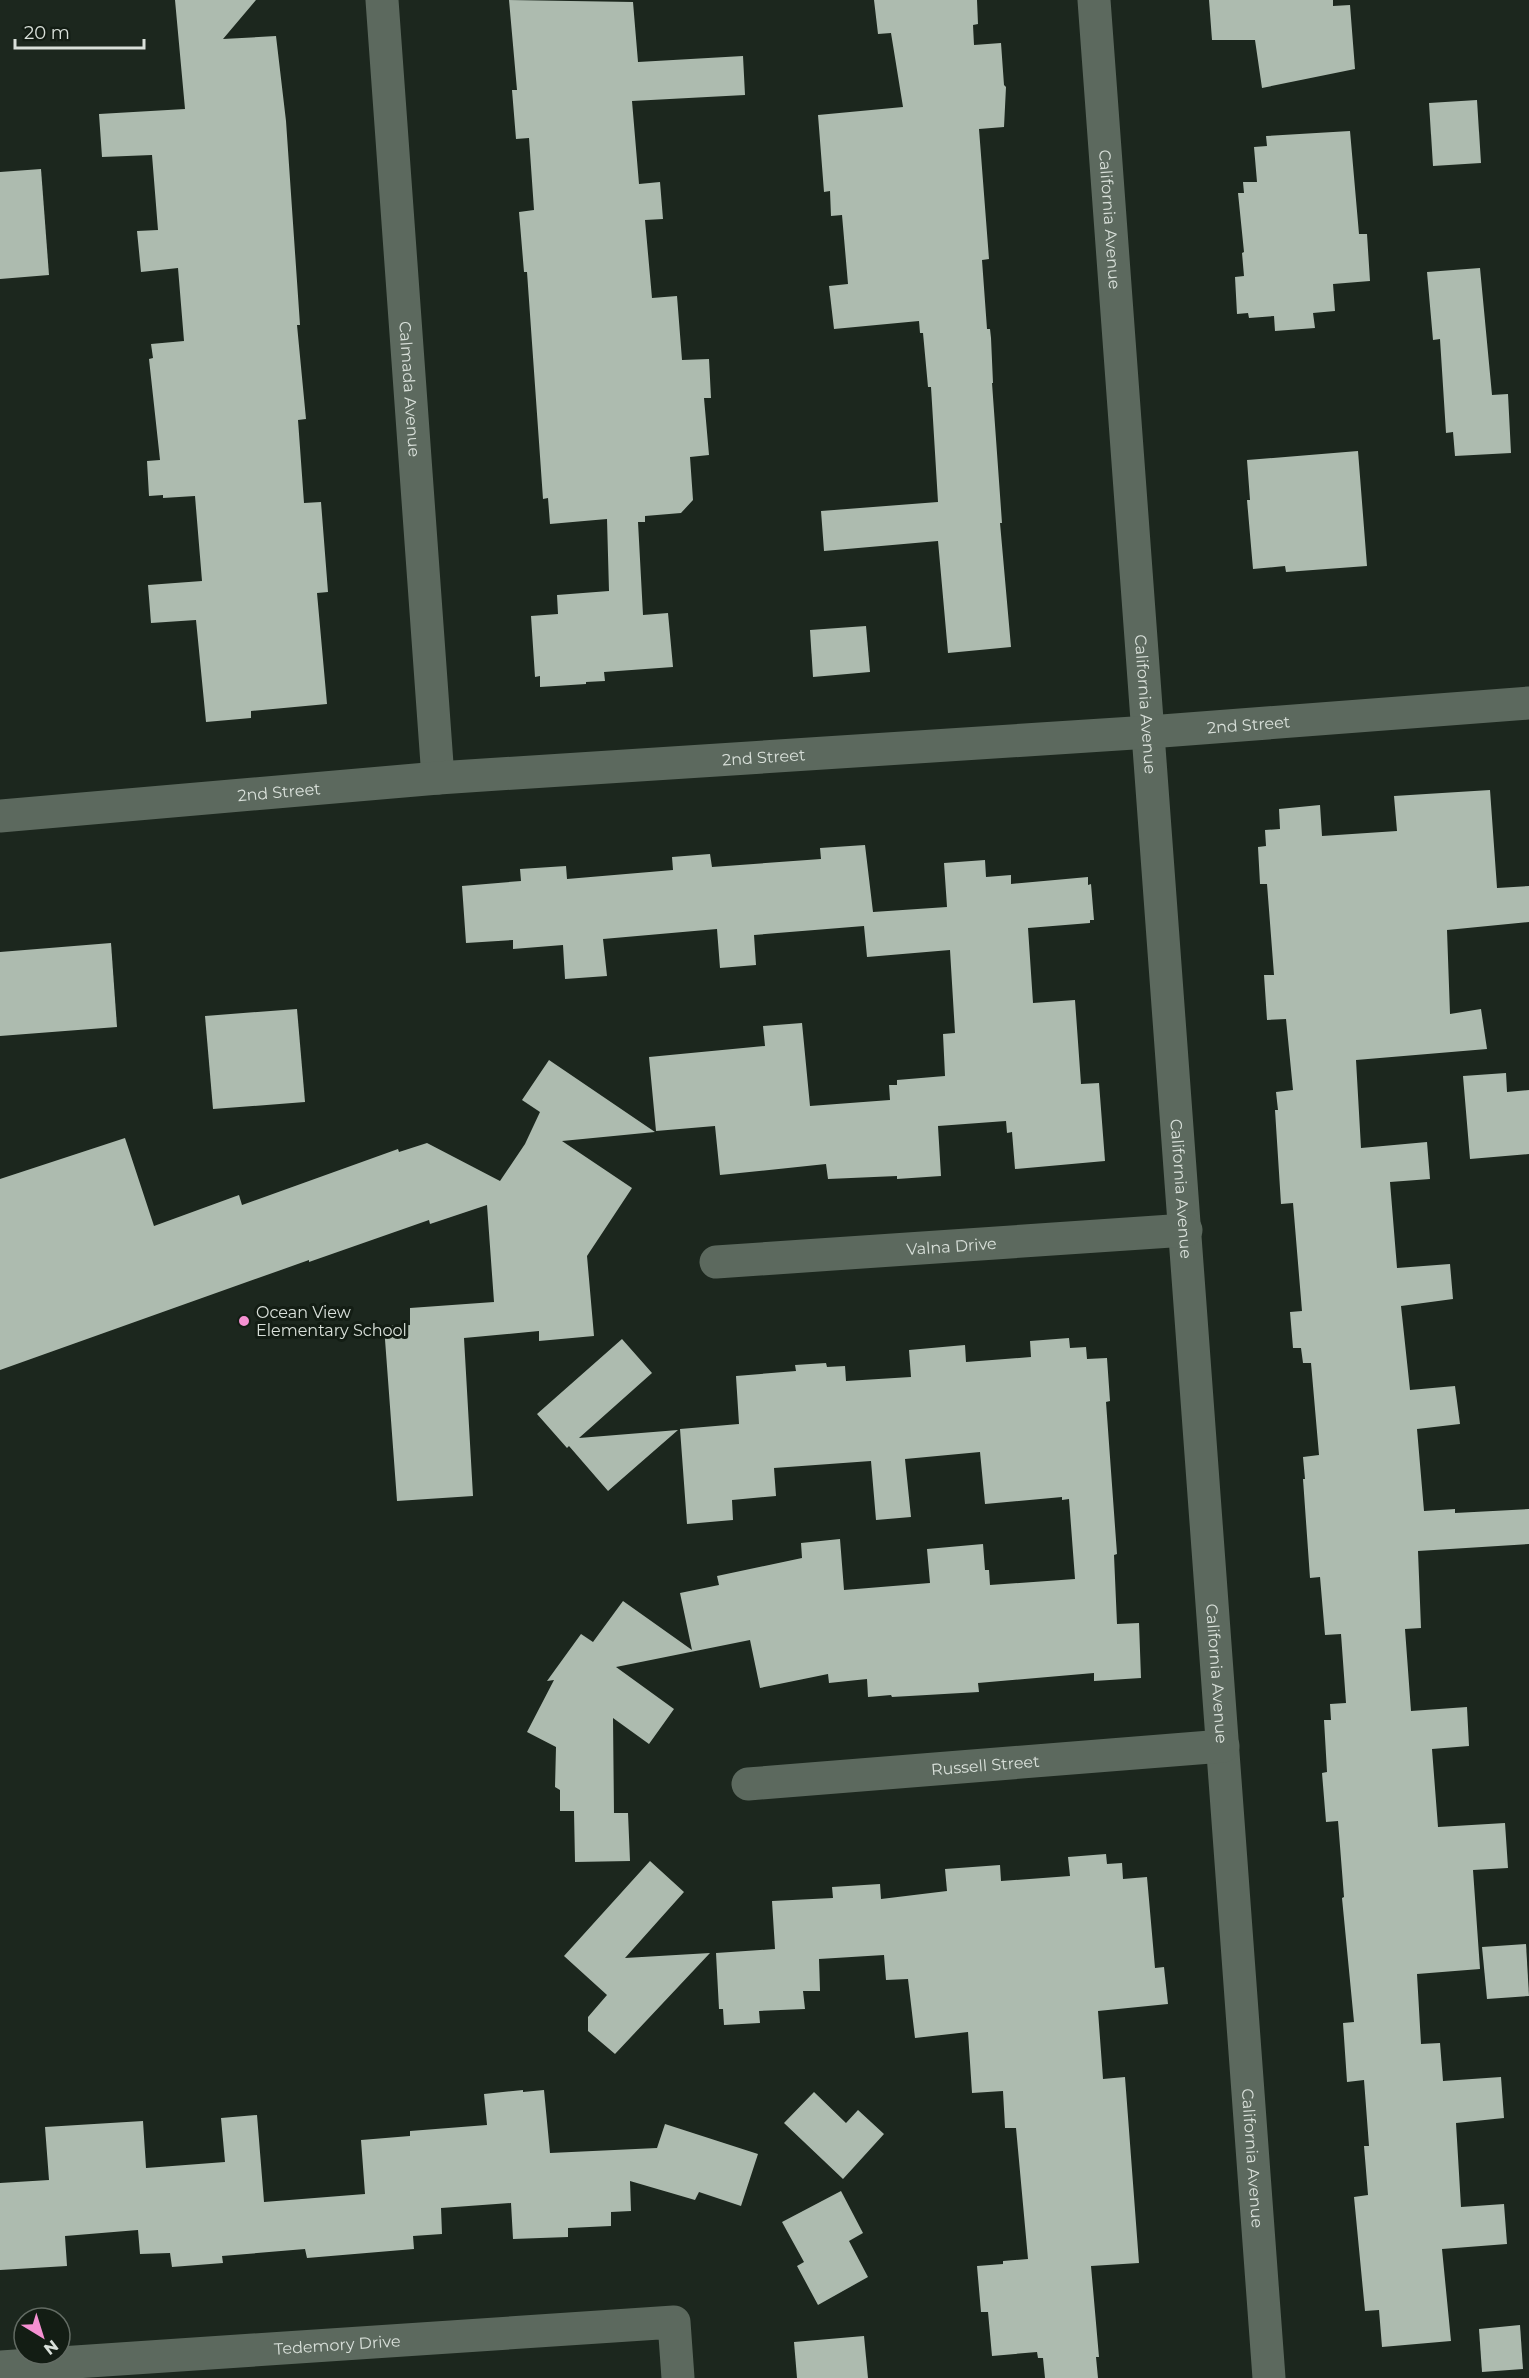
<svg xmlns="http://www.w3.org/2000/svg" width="1529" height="2378" viewBox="0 0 1529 2378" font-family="Montserrat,sans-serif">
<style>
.building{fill:#adbbaf}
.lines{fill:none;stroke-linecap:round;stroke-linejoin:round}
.minor{stroke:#5c695e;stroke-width:33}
.poi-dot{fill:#f591d2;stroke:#131d14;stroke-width:2}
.labels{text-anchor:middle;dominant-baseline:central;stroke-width:6;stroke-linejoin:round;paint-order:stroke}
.street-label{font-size:16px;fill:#d9e0da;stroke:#131d14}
.poi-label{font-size:16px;fill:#d9e0da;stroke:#131d14;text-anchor:start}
</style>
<rect width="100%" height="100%" fill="#1c271e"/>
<g class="building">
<path d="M 175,0 L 256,0 L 223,39 L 276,36 L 286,121 L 300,325 L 297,325 L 306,419 L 298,420 L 304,503 L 321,502 L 328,592 L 317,593 L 327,704 L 251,711 L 251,718 L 206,722 L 196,620 L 151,623 L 148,585 L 202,581 L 195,496 L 163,498 L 163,495 L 149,496 L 147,461 L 160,460 L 149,359 L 153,358 L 151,344 L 184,341 L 178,268 L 141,272 L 137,231 L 158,230 L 152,155 L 102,157 L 99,114 L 185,109 Z"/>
<path d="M 509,0 L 633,2 L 638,62 L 743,56 L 745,95 L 632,101 L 639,184 L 660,182 L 663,219 L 645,220 L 652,298 L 677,296 L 682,360 L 709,359 L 711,398 L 704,398 L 709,455 L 690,457 L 693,500 L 681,513 L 645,516 L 645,522 L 638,522 L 643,615 L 668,613 L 673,667 L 604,672 L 605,681 L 586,682 L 586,684 L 540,687 L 540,676 L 535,677 L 531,616 L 558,614 L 557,595 L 609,591 L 607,519 L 550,524 L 548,498 L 543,499 L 527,272 L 524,272 L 519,212 L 534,210 L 529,138 L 516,139 L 512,90 L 517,90 Z"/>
<path d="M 874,0 L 977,0 L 978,24 L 973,25 L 974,45 L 1001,43 L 1004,85 L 1006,87 L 1004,127 L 979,129 L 989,259 L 982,260 L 987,329 L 990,329 L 991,338 L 993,383 L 992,383 L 1002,523 L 1000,523 L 1011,647 L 948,653 L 938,541 L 824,551 L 821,511 L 938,502 L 931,387 L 928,387 L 923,333 L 920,333 L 919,321 L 834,329 L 829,286 L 848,284 L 842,215 L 831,216 L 830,191 L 824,192 L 818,115 L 903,107 L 891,33 L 878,34 Z"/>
<path d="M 1209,0 L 1333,0 L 1333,6 L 1350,5 L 1355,69 L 1262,88 L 1255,40 L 1212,40 Z"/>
<path d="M 1477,100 L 1481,163 L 1433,166 L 1429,103 Z"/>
<path d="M 1350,131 L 1359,234 L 1367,234 L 1370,281 L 1333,284 L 1335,311 L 1313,313 L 1315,328 L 1275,331 L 1274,316 L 1249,318 L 1248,313 L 1237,314 L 1235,277 L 1244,276 L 1242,253 L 1244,252 L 1238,193 L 1244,193 L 1243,182 L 1257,182 L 1254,147 L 1267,146 L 1266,136 Z"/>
<path d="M 41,169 L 49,275 L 0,279 L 0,172 Z"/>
<path d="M 1480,268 L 1492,395 L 1508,394 L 1511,453 L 1455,456 L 1453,432 L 1446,433 L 1440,339 L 1433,340 L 1427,272 Z"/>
<path d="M 1358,451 L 1367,566 L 1286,572 L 1285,566 L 1253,569 L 1247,500 L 1250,500 L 1247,460 Z"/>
<path d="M 866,626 L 870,672 L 813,677 L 810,630 Z"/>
<path d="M 1490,790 L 1497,888 L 1529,886 L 1529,922 L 1447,930 L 1450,1014 L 1481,1009 L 1487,1049 L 1356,1060 L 1361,1148 L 1427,1142 L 1430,1179 L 1390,1182 L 1397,1268 L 1450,1264 L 1453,1299 L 1401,1306 L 1410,1390 L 1455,1386 L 1460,1424 L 1417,1429 L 1424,1511 L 1455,1509 L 1455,1513 L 1529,1509 L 1529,1544 L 1418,1551 L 1421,1628 L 1405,1629 L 1411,1711 L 1467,1707 L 1469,1746 L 1432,1749 L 1438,1827 L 1505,1823 L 1508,1868 L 1473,1870 L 1480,1969 L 1417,1974 L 1421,2044 L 1440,2043 L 1443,2081 L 1501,2077 L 1504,2118 L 1456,2123 L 1461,2207 L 1504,2204 L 1507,2244 L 1442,2249 L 1451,2341 L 1382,2347 L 1379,2310 L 1365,2311 L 1354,2197 L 1368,2195 L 1364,2146 L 1369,2146 L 1364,2080 L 1347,2082 L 1343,2023 L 1354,2022 L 1342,1898 L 1344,1897 L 1338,1821 L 1326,1822 L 1322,1773 L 1327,1772 L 1324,1720 L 1331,1720 L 1330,1704 L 1346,1703 L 1341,1634 L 1325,1635 L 1320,1577 L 1310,1578 L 1303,1479 L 1305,1479 L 1303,1457 L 1319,1455 L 1311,1363 L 1303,1363 L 1301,1348 L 1293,1348 L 1290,1312 L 1302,1311 L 1293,1203 L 1281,1204 L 1275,1110 L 1278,1110 L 1276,1092 L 1293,1090 L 1286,1019 L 1267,1020 L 1264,975 L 1274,975 L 1267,884 L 1260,884 L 1258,847 L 1266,846 L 1265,830 L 1280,829 L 1279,809 L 1320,805 L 1322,836 L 1397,831 L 1394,796 Z"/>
<path d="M 865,845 L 873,912 L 947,907 L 944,863 L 985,860 L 986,877 L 1011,875 L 1011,884 L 1088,877 L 1088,885 L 1091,884 L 1094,920 L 1090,920 L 1090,923 L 1028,928 L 1033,1003 L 1075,1000 L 1081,1084 L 1099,1083 L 1105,1161 L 1015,1169 L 1012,1132 L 1007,1133 L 1006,1121 L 938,1126 L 941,1176 L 897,1179 L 897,1176 L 828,1179 L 826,1164 L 720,1175 L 715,1126 L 656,1131 L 649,1057 L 765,1046 L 763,1026 L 802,1023 L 810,1106 L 890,1100 L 889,1085 L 897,1085 L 897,1080 L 945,1076 L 943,1034 L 955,1033 L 950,950 L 867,957 L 864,926 L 754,935 L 756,965 L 720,968 L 717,929 L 603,939 L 607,976 L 565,979 L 563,945 L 513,949 L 513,940 L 466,943 L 462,886 L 521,881 L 520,869 L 566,866 L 567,879 L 673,870 L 672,857 L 710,854 L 712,867 L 821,859 L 820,848 Z"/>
<path d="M 111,943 L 117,1027 L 0,1036 L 0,952 Z"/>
<path d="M 297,1009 L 305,1102 L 213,1109 L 205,1016 Z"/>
<path d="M 549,1060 L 655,1132 L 562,1141 L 632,1188 L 587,1256 L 594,1336 L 539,1341 L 539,1331 L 464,1338 L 473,1496 L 397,1501 L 384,1326 L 410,1325 L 410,1308 L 494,1302 L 487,1205 L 430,1224 L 429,1220 L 309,1262 L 309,1260 L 0,1370 L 0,1179 L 125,1138 L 154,1226 L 239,1195 L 242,1205 L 398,1149 L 399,1152 L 427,1143 L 500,1181 L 525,1144 L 540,1112 L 522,1100 Z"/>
<path d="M 1506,1073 L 1507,1092 L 1529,1090 L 1529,1154 L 1470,1159 L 1463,1076 Z"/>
<path d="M 1069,1338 L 1070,1348 L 1086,1347 L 1087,1359 L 1107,1358 L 1110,1401 L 1106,1402 L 1117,1554 L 1114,1555 L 1117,1624 L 1139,1623 L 1141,1678 L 1094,1681 L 1094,1673 L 978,1683 L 979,1692 L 892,1697 L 891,1695 L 868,1697 L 867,1679 L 829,1683 L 828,1674 L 760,1688 L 750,1640 L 616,1667 L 674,1709 L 649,1744 L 613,1718 L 614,1813 L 628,1813 L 630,1861 L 575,1862 L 574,1811 L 560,1811 L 560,1790 L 555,1787 L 556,1747 L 527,1732 L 554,1680 L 547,1681 L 581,1634 L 593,1642 L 623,1601 L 692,1650 L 680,1593 L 719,1585 L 717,1576 L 802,1558 L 801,1543 L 840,1539 L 844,1590 L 930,1583 L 927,1549 L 983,1544 L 985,1570 L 989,1570 L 990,1585 L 1075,1579 L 1069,1499 L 1062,1500 L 1062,1497 L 985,1504 L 980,1452 L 905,1459 L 911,1517 L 876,1520 L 871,1461 L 774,1468 L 776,1496 L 732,1500 L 733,1520 L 687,1524 L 680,1429 L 739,1424 L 736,1376 L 796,1371 L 795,1365 L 826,1363 L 827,1367 L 845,1366 L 846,1381 L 911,1377 L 909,1350 L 965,1345 L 966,1362 L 1031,1357 L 1030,1341 Z"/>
<path d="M 622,1339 L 652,1373 L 579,1438 L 678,1430 L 608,1491 L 569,1446 L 567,1448 L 537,1414 Z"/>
<path d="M 1106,1854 L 1107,1864 L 1122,1863 L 1123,1879 L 1147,1877 L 1155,1968 L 1164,1967 L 1168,2004 L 1098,2011 L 1103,2079 L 1125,2077 L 1139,2263 L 1091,2266 L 1099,2357 L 1096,2357 L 1098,2378 L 1045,2378 L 1043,2358 L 1038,2358 L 1037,2352 L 992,2356 L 988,2312 L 981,2312 L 977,2266 L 1003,2264 L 1003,2261 L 1028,2259 L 1016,2128 L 1005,2128 L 1003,2091 L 972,2093 L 968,2032 L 915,2038 L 908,1979 L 886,1980 L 884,1955 L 819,1959 L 820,1991 L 803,1991 L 805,2009 L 759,2011 L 760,2023 L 724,2025 L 723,2009 L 719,2009 L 716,1953 L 775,1949 L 772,1901 L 833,1898 L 832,1887 L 880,1884 L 881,1899 L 947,1891 L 945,1869 L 1000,1865 L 1001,1881 L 1070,1876 L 1068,1857 Z"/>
<path d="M 650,1861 L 684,1892 L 625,1958 L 710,1953 L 615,2054 L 588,2031 L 588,2017 L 607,1995 L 564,1956 Z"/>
<path d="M 1526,1944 L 1529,1996 L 1487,1999 L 1482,1947 Z"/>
<path d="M 523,2090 L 523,2092 L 544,2090 L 550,2153 L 657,2148 L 665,2124 L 758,2154 L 741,2206 L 699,2192 L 695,2200 L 630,2181 L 631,2211 L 611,2212 L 611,2226 L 568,2228 L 568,2237 L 513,2239 L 511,2203 L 441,2208 L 442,2234 L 413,2236 L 414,2249 L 307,2258 L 305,2249 L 222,2256 L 223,2263 L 172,2267 L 170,2253 L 140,2254 L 138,2230 L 65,2236 L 67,2266 L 0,2270 L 0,2183 L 49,2180 L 45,2127 L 143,2121 L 146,2168 L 225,2162 L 221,2118 L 257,2115 L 264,2202 L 365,2194 L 361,2140 L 410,2136 L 410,2131 L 487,2125 L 484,2094 Z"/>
<path d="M 814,2092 L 846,2123 L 858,2110 L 884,2134 L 843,2179 L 784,2123 Z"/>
<path d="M 841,2191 L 863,2233 L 849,2241 L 868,2277 L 818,2305 L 797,2266 L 804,2262 L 782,2222 Z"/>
<path d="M 1520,2325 L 1523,2369 L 1482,2372 L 1479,2329 Z"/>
<path d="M 864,2336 L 868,2378 L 797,2378 L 794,2342 Z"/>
</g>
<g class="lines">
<g class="minor">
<path id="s1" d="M 382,0 L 438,778"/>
<path id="s2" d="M 1094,0 L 1269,2378"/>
<path id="s3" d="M 0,816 L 438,778 L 1149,732 L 1529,703"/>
<path id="s4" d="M 716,1262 L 1186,1230"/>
<path id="s5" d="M 748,1784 L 1223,1746"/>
<path id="s6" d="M 0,2367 L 674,2322 L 678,2378"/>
</g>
</g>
<circle class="poi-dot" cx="244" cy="1321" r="6"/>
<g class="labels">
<g class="street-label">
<text stroke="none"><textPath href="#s2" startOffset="220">California Avenue</textPath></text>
<text stroke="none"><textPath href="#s1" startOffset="390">Calmada Avenue</textPath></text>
<text stroke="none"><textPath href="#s2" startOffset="706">California Avenue</textPath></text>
<text stroke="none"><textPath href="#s3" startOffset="1252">2nd Street</textPath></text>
<text stroke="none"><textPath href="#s3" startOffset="766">2nd Street</textPath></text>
<text stroke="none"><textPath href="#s3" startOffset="280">2nd Street</textPath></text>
<text stroke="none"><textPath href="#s2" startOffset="1192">California Avenue</textPath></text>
<text stroke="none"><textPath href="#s4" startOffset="236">Valna Drive</textPath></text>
<text stroke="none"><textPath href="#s2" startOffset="1678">California Avenue</textPath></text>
<text stroke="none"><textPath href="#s5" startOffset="238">Russell Street</textPath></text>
<text stroke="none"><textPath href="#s2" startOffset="2164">California Avenue</textPath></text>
<text stroke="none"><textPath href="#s6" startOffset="338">Tedemory Drive</textPath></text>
</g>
<g class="poi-label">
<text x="256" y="1312">Ocean View<tspan x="256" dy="18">Elementary School</tspan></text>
</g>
</g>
<g transform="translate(42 2336) rotate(142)"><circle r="28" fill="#131d14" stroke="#626b63" stroke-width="1.5"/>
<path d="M0-4.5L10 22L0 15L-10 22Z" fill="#f591d2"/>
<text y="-9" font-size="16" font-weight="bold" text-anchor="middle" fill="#d9e0da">N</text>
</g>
<path d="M15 39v9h129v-9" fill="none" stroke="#d9e0da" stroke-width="3"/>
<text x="24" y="39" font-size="18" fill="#d9e0da" stroke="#131d14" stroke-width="4.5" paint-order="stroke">20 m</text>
</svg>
